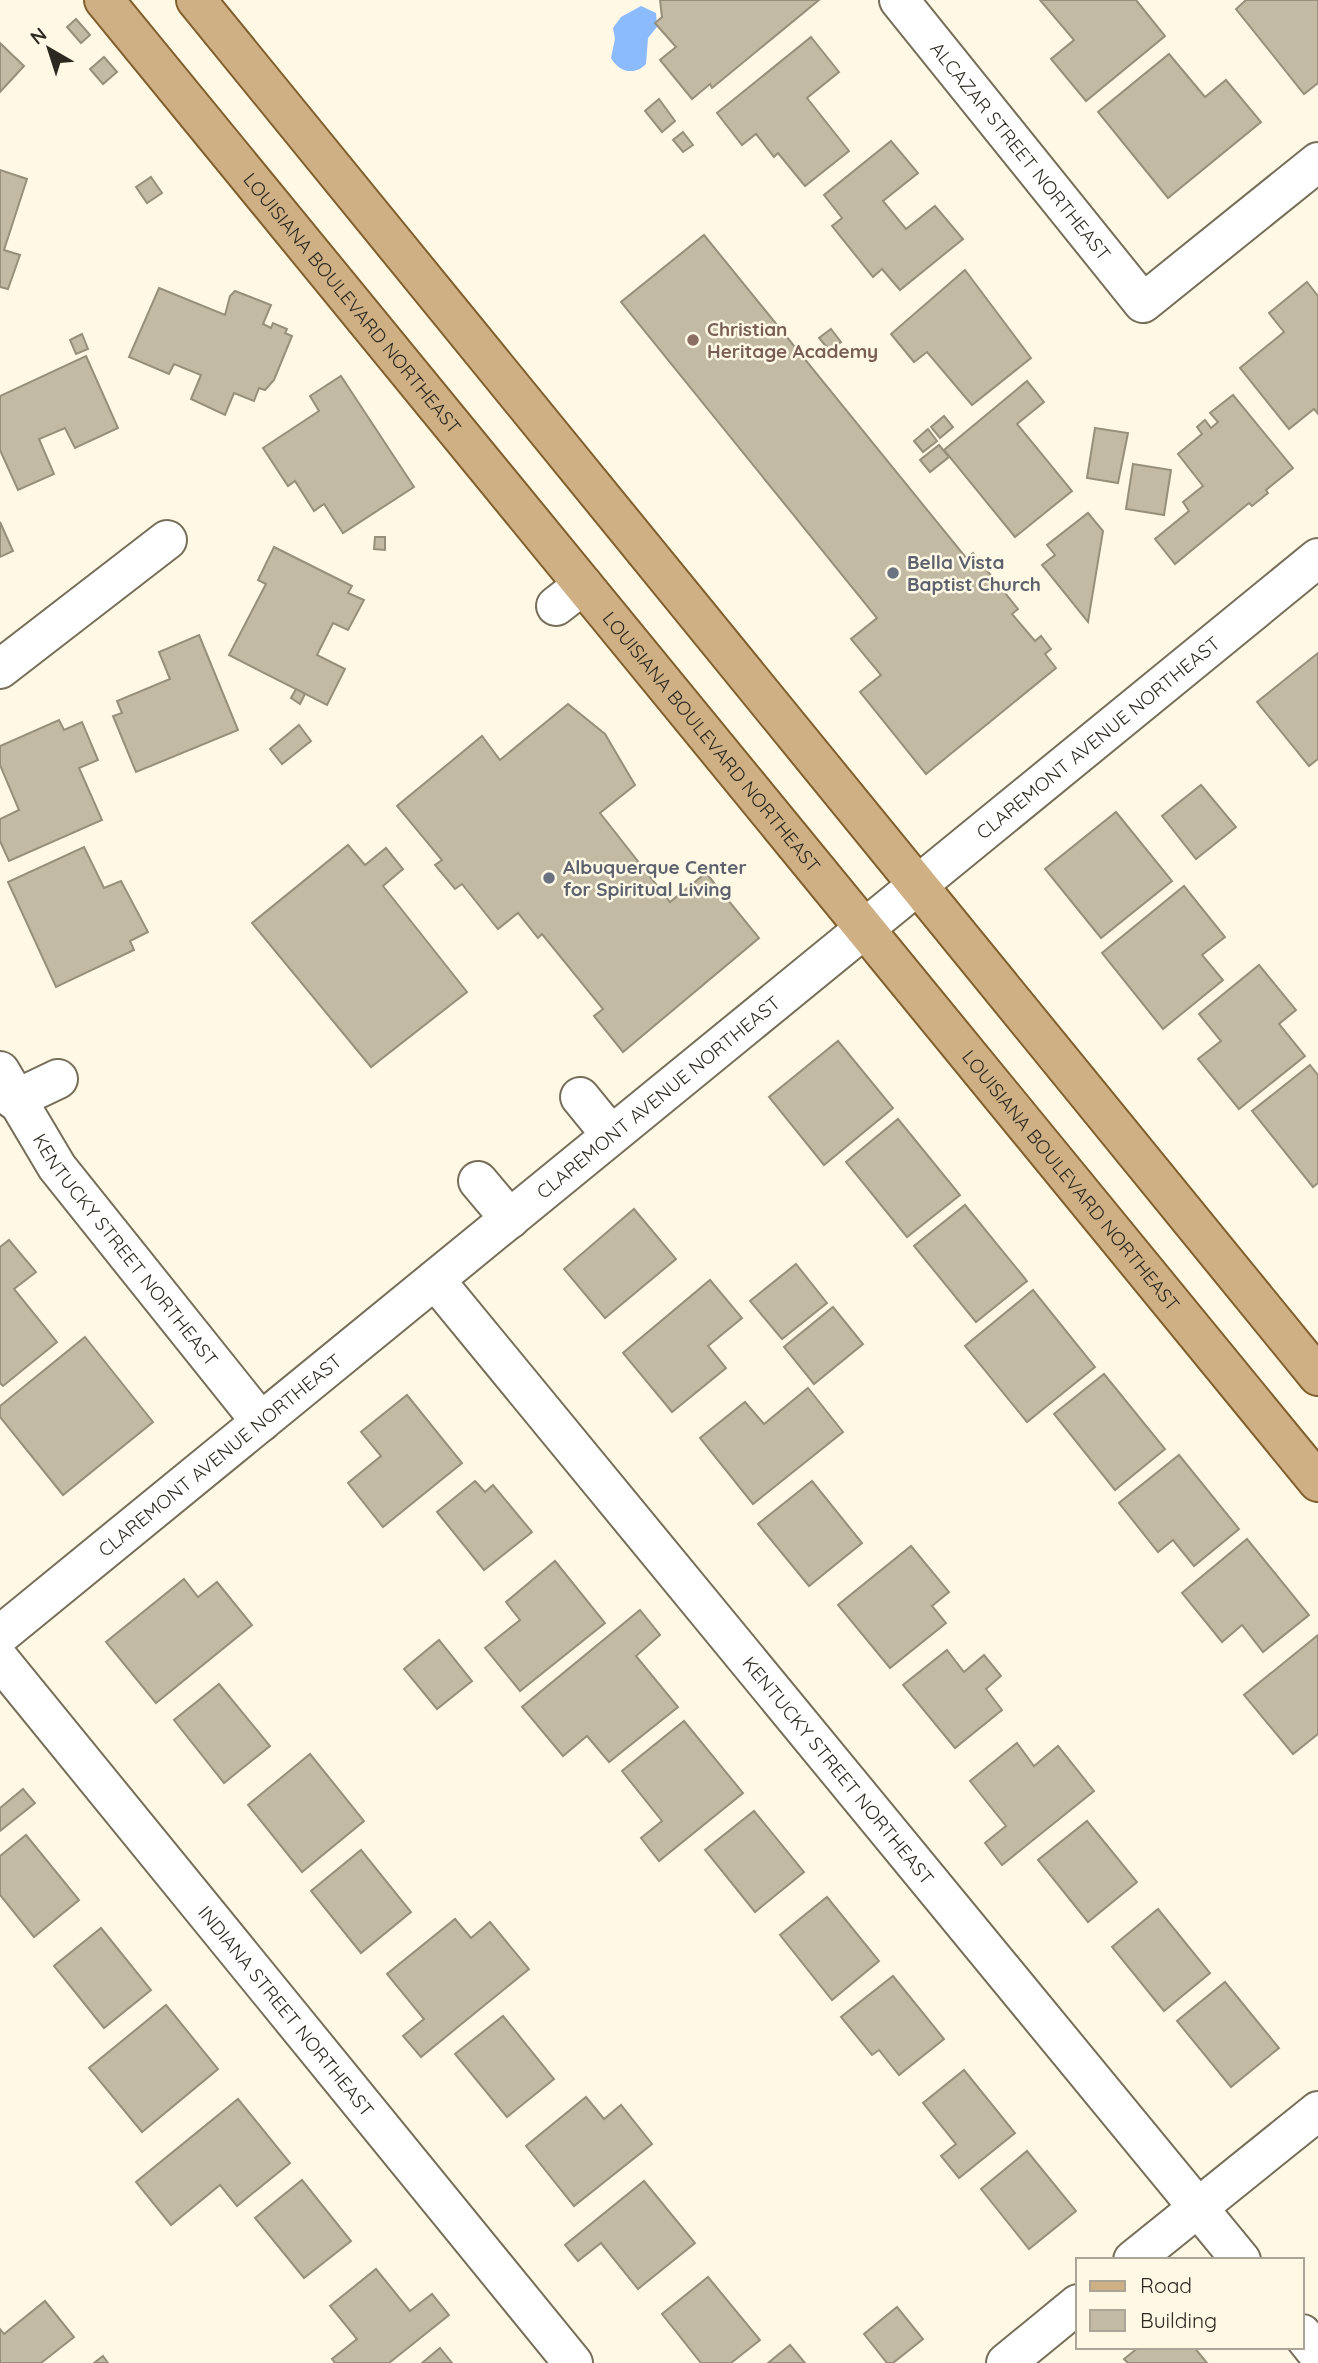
<svg xmlns="http://www.w3.org/2000/svg" width="1318" height="2363" viewBox="0 0 1318 2363" font-family="Quicksand,sans-serif">
<style>
.water{fill:#8bbbfc}
.building{fill:#c2baa3;stroke:#968f79;stroke-width:2}
.lines{fill:none;stroke-linecap:round;stroke-linejoin:round}
.minor-casing{stroke:#766e59;stroke-width:42}
.major-casing{stroke:#815f2c;stroke-width:42}
.minor{stroke:#fff;stroke-width:38}
.major{stroke:#cfb084;stroke-width:38}
.education-dot{fill:#8d6e63;stroke:#fef8e5;stroke-width:2.5}
.worship-dot{fill:#6b7280;stroke:#fef8e5;stroke-width:2.5}
.labels{text-anchor:middle;dominant-baseline:central;stroke-width:5;stroke-linejoin:round;paint-order:stroke}
.street-label{font-size:19px;fill:#2c2920;stroke:#fef8e5}
.education-label{font-size:19px;font-weight:bold;fill:#785e54;stroke:#fef8e5;text-anchor:start}
.worship-label{font-size:19px;font-weight:bold;fill:#5b616d;stroke:#fef8e5;text-anchor:start}
</style>
<rect width="100%" height="100%" fill="#fef8e5"/>
<path class="water" d="M 641,6 L 656,13 L 657,27 L 648,38 L 646,64 C 634,76 619,72 611,58 L 615,39 L 613,28 L 621,17 Z"/>
<g class="building">
<path d="M 660,0 L 819,0 L 712,88 L 710,84 L 692,99 L 660,60 L 676,47 L 655,23 L 662,17 Z"/>
<path d="M 1040,0 L 1136,0 L 1165,36 L 1086,101 L 1051,59 L 1074,40 Z"/>
<path d="M 1246,0 L 1318,0 L 1318,83 L 1304,94 L 1236,9 Z"/>
<path d="M 76,19 L 90,35 L 81,43 L 67,27 Z"/>
<path d="M 811,37 L 839,72 L 807,98 L 849,151 L 805,186 L 778,153 L 774,157 L 756,134 L 742,145 L 717,113 Z"/>
<path d="M 0,43 L 24,66 L 0,92 Z"/>
<path d="M 1169,54 L 1205,97 L 1226,80 L 1261,122 L 1168,198 L 1098,112 Z"/>
<path d="M 104,57 L 117,72 L 103,84 L 90,69 Z"/>
<path d="M 659,99 L 675,121 L 662,132 L 645,111 Z"/>
<path d="M 683,132 L 693,145 L 683,152 L 673,140 Z"/>
<path d="M 891,141 L 918,173 L 883,201 L 906,229 L 935,206 L 963,239 L 900,290 L 882,269 L 873,277 L 832,226 L 842,218 L 824,195 Z"/>
<path d="M 0,170 L 27,179 L 4,250 L 20,255 L 8,289 L 0,287 Z"/>
<path d="M 151,177 L 162,193 L 147,203 L 136,187 Z"/>
<path d="M 704,235 L 967,559 L 973,553 L 1018,609 L 1012,614 L 1035,641 L 1041,636 L 1051,649 L 1045,654 L 1056,668 L 926,774 L 860,692 L 881,675 L 851,639 L 877,618 L 621,302 Z"/>
<path d="M 965,270 L 1031,358 L 972,405 L 927,352 L 914,362 L 891,334 Z"/>
<path d="M 1307,282 L 1318,296 L 1318,414 L 1314,409 L 1289,429 L 1240,368 L 1284,332 L 1269,313 Z"/>
<path d="M 159,288 L 225,315 L 230,296 L 235,291 L 271,305 L 263,324 L 271,328 L 273,323 L 287,329 L 285,333 L 292,336 L 274,380 L 265,390 L 259,388 L 254,401 L 234,393 L 225,415 L 191,399 L 201,375 L 174,364 L 169,374 L 129,357 Z"/>
<path d="M 831,329 L 841,342 L 830,351 L 819,338 Z"/>
<path d="M 82,334 L 88,349 L 76,354 L 70,340 Z"/>
<path d="M 86,356 L 118,428 L 75,448 L 65,428 L 39,439 L 54,474 L 18,490 L 0,450 L 0,396 Z"/>
<path d="M 341,376 L 414,487 L 343,533 L 324,504 L 314,511 L 295,481 L 288,486 L 263,448 L 319,411 L 310,396 Z"/>
<path d="M 1027,381 L 1044,402 L 1017,424 L 1072,491 L 1015,537 L 944,450 Z"/>
<path d="M 1233,395 L 1293,468 L 1266,490 L 1268,493 L 1252,506 L 1249,503 L 1175,564 L 1155,539 L 1189,511 L 1183,502 L 1203,486 L 1178,454 L 1202,434 L 1197,427 L 1205,420 L 1211,428 L 1218,422 L 1210,413 Z"/>
<path d="M 944,416 L 953,427 L 940,438 L 931,427 Z"/>
<path d="M 1095,428 L 1128,433 L 1118,483 L 1087,478 Z"/>
<path d="M 928,429 L 937,441 L 923,452 L 914,441 Z"/>
<path d="M 939,445 L 949,457 L 930,472 L 920,460 Z"/>
<path d="M 1133,464 L 1171,470 L 1164,515 L 1126,509 Z"/>
<path d="M 1088,513 L 1103,531 L 1088,622 L 1042,565 L 1055,555 L 1047,545 Z"/>
<path d="M 0,522 L 13,551 L 0,557 Z"/>
<path d="M 375,537 L 385,537 L 385,550 L 374,549 Z"/>
<path d="M 274,547 L 352,586 L 348,593 L 364,600 L 348,630 L 333,623 L 317,655 L 345,669 L 327,705 L 229,655 L 266,584 L 258,580 Z"/>
<path d="M 199,635 L 238,730 L 136,772 L 113,716 L 122,713 L 117,701 L 170,679 L 159,652 Z"/>
<path d="M 1318,653 L 1318,759 L 1309,766 L 1257,702 Z"/>
<path d="M 296,689 L 305,694 L 300,704 L 291,698 Z"/>
<path d="M 568,704 L 605,734 L 635,785 L 600,813 L 670,902 L 706,873 L 759,938 L 623,1052 L 594,1016 L 603,1009 L 542,934 L 538,938 L 518,913 L 498,929 L 462,884 L 455,889 L 435,865 L 442,860 L 397,806 L 482,736 L 500,760 Z"/>
<path d="M 59,720 L 64,730 L 82,722 L 98,760 L 79,768 L 102,820 L 9,861 L 0,841 L 0,819 L 19,810 L 0,765 L 0,746 Z"/>
<path d="M 299,725 L 311,741 L 282,764 L 270,749 Z"/>
<path d="M 1201,785 L 1236,827 L 1196,859 L 1162,816 Z"/>
<path d="M 1116,812 L 1172,881 L 1101,938 L 1045,869 Z"/>
<path d="M 348,845 L 365,865 L 386,848 L 403,869 L 383,886 L 467,992 L 371,1067 L 252,923 Z"/>
<path d="M 84,847 L 104,888 L 121,881 L 148,932 L 130,941 L 134,950 L 56,987 L 8,882 Z"/>
<path d="M 1184,886 L 1225,937 L 1202,955 L 1223,980 L 1163,1029 L 1102,953 Z"/>
<path d="M 1259,965 L 1296,1010 L 1279,1024 L 1305,1056 L 1239,1109 L 1198,1059 L 1221,1041 L 1199,1014 Z"/>
<path d="M 838,1041 L 893,1108 L 824,1165 L 769,1097 Z"/>
<path d="M 1310,1065 L 1318,1075 L 1318,1183 L 1313,1187 L 1252,1111 Z"/>
<path d="M 898,1119 L 960,1195 L 907,1237 L 846,1162 Z"/>
<path d="M 965,1205 L 1027,1281 L 976,1322 L 914,1246 Z"/>
<path d="M 634,1209 L 676,1259 L 605,1318 L 564,1269 Z"/>
<path d="M 9,1240 L 36,1272 L 14,1289 L 57,1342 L 3,1386 L 0,1383 L 0,1247 Z"/>
<path d="M 796,1264 L 827,1303 L 782,1339 L 750,1301 Z"/>
<path d="M 710,1280 L 742,1318 L 708,1346 L 726,1368 L 672,1412 L 623,1353 Z"/>
<path d="M 1033,1290 L 1095,1367 L 1027,1422 L 965,1346 Z"/>
<path d="M 833,1307 L 863,1344 L 814,1384 L 784,1347 Z"/>
<path d="M 85,1337 L 153,1422 L 63,1495 L 0,1417 L 0,1406 Z"/>
<path d="M 1104,1374 L 1165,1449 L 1115,1490 L 1054,1414 Z"/>
<path d="M 808,1388 L 843,1432 L 753,1504 L 700,1438 L 745,1402 L 764,1424 Z"/>
<path d="M 407,1395 L 462,1463 L 383,1527 L 348,1483 L 381,1456 L 361,1432 Z"/>
<path d="M 1179,1455 L 1239,1529 L 1194,1566 L 1173,1540 L 1158,1552 L 1119,1503 Z"/>
<path d="M 475,1481 L 485,1492 L 493,1485 L 532,1532 L 484,1570 L 437,1512 Z"/>
<path d="M 812,1481 L 862,1543 L 809,1586 L 758,1524 Z"/>
<path d="M 1247,1539 L 1309,1615 L 1263,1652 L 1242,1625 L 1222,1642 L 1182,1593 Z"/>
<path d="M 911,1546 L 949,1592 L 932,1606 L 946,1623 L 890,1668 L 838,1605 Z"/>
<path d="M 555,1561 L 605,1623 L 520,1691 L 485,1648 L 520,1620 L 506,1602 Z"/>
<path d="M 184,1579 L 198,1597 L 217,1582 L 252,1625 L 156,1703 L 106,1642 Z"/>
<path d="M 640,1610 L 660,1635 L 636,1656 L 678,1707 L 609,1762 L 587,1736 L 563,1756 L 522,1707 Z"/>
<path d="M 1318,1635 L 1318,1734 L 1293,1754 L 1244,1695 Z"/>
<path d="M 439,1640 L 472,1681 L 437,1709 L 404,1669 Z"/>
<path d="M 947,1650 L 964,1672 L 984,1655 L 1001,1676 L 986,1689 L 1002,1710 L 955,1748 L 903,1685 Z"/>
<path d="M 219,1684 L 270,1746 L 224,1783 L 174,1720 Z"/>
<path d="M 684,1721 L 743,1793 L 659,1861 L 641,1838 L 662,1821 L 622,1771 Z"/>
<path d="M 1017,1743 L 1034,1766 L 1058,1746 L 1094,1791 L 1002,1865 L 985,1843 L 1006,1826 L 970,1781 Z"/>
<path d="M 310,1754 L 364,1821 L 302,1872 L 248,1805 Z"/>
<path d="M 23,1789 L 35,1803 L 0,1831 L 0,1808 Z"/>
<path d="M 754,1811 L 804,1872 L 755,1912 L 705,1850 Z"/>
<path d="M 1087,1821 L 1137,1882 L 1088,1922 L 1038,1860 Z"/>
<path d="M 26,1835 L 79,1900 L 34,1937 L 0,1895 L 0,1856 Z"/>
<path d="M 361,1850 L 411,1912 L 361,1953 L 311,1891 Z"/>
<path d="M 827,1897 L 879,1961 L 832,2000 L 780,1935 Z"/>
<path d="M 1158,1909 L 1210,1973 L 1164,2011 L 1112,1947 Z"/>
<path d="M 455,1919 L 471,1938 L 490,1922 L 529,1969 L 421,2057 L 403,2036 L 424,2019 L 387,1974 Z"/>
<path d="M 101,1928 L 151,1990 L 104,2028 L 54,1966 Z"/>
<path d="M 893,1976 L 944,2039 L 899,2075 L 879,2050 L 872,2055 L 841,2017 Z"/>
<path d="M 1225,1982 L 1279,2048 L 1231,2087 L 1177,2021 Z"/>
<path d="M 166,2005 L 218,2069 L 142,2132 L 89,2068 Z"/>
<path d="M 503,2016 L 554,2079 L 507,2117 L 455,2054 Z"/>
<path d="M 964,2070 L 1015,2133 L 959,2178 L 941,2156 L 956,2144 L 923,2103 Z"/>
<path d="M 586,2097 L 604,2119 L 621,2105 L 652,2144 L 574,2206 L 526,2146 Z"/>
<path d="M 238,2099 L 290,2163 L 237,2206 L 220,2185 L 171,2225 L 136,2182 Z"/>
<path d="M 1027,2151 L 1076,2211 L 1029,2249 L 981,2189 Z"/>
<path d="M 302,2180 L 351,2241 L 304,2278 L 255,2218 Z"/>
<path d="M 644,2181 L 695,2243 L 638,2289 L 601,2243 L 578,2261 L 565,2245 Z"/>
<path d="M 376,2269 L 410,2311 L 432,2294 L 449,2315 L 389,2363 L 335,2363 L 332,2359 L 357,2339 L 330,2306 Z"/>
<path d="M 708,2277 L 760,2340 L 731,2363 L 701,2363 L 662,2314 Z"/>
<path d="M 45,2301 L 74,2337 L 41,2363 L 0,2363 L 0,2329 L 4,2334 Z"/>
<path d="M 897,2307 L 923,2339 L 893,2363 L 887,2363 L 864,2334 Z"/>
<path d="M 790,2345 L 805,2363 L 768,2363 Z"/>
<path d="M 1139,2347 L 1194,2347 L 1207,2363 L 1128,2363 L 1124,2359 Z"/>
<path d="M 440,2348 L 452,2363 L 422,2363 Z"/>
<path d="M 103,2356 L 108,2363 L 94,2363 Z"/>
</g>
<g class="lines">
<defs>
<g id="minor">
<path id="s1" d="M 899,0 L 1143,303 L 1318,162"/>
<path d="M 556,606 L 583,585"/>
<path d="M 0,669 L 167,540"/>
<path id="s2" d="M 0,1071 L 57,1167 L 261,1422"/>
<path d="M 580,1097 L 611,1135"/>
<path d="M 14,1100 L 58,1079"/>
<path d="M 478,1181 L 510,1219"/>
<path id="s3" d="M 435,1280 L 1241,2260"/>
<path id="s4" d="M 0,1635 L 1318,558"/>
<path id="s5" d="M 0,1660 L 573,2363"/>
<path d="M 1133,2260 L 1318,2111"/>
<path d="M 1302,2334 L 1318,2354"/>
<path d="M 1006,2363 L 1078,2304"/>
</g>
<g id="major">
<path id="s6" d="M 104,0 L 1318,1482"/>
<path d="M 196,0 L 1318,1376"/>
</g>
</defs>
<use href="#minor" class="minor-casing"/>
<use href="#major" class="major-casing"/>
<use href="#minor" class="minor"/>
<use href="#major" class="major"/>
</g>
<circle class="education-dot" cx="693" cy="340" r="7"/>
<g class="worship-dot">
<circle cx="893" cy="573" r="7"/>
<circle cx="549" cy="878" r="7"/>
</g>
<g class="labels">
<g class="street-label">
<text stroke="none"><textPath href="#s1" startOffset="194">ALCAZAR STREET NORTHEAST</textPath></text>
<text stroke="none"><textPath href="#s6" startOffset="392">LOUISIANA BOULEVARD NORTHEAST</textPath></text>
<text stroke="none"><textPath href="#s4" startOffset="1418">CLAREMONT AVENUE NORTHEAST</textPath></text>
<text stroke="none"><textPath href="#s6" startOffset="959">LOUISIANA BOULEVARD NORTHEAST</textPath></text>
<text stroke="none"><textPath href="#s4" startOffset="850">CLAREMONT AVENUE NORTHEAST</textPath></text>
<text stroke="none"><textPath href="#s6" startOffset="1526">LOUISIANA BOULEVARD NORTHEAST</textPath></text>
<text stroke="none"><textPath href="#s2" startOffset="219">KENTUCKY STREET NORTHEAST</textPath></text>
<text stroke="none"><textPath href="#s4" startOffset="284">CLAREMONT AVENUE NORTHEAST</textPath></text>
<text stroke="none"><textPath href="#s3" startOffset="635">KENTUCKY STREET NORTHEAST</textPath></text>
<text stroke="none"><textPath href="#s5" startOffset="453">INDIANA STREET NORTHEAST</textPath></text>
</g>
<g class="education-label">
<text x="707" y="329">Christian<tspan x="707" dy="22">Heritage Academy</tspan></text>
</g>
<g class="worship-label">
<text x="907" y="562">Bella Vista<tspan x="907" dy="22">Baptist Church</tspan></text>
<text x="563" y="867">Albuquerque Center<tspan x="563" dy="22">for Spiritual Living</tspan></text>
</g>
</g>
<rect x="1076" y="2258" width="228" height="91" fill="#fef8e5" stroke="#aaa596" stroke-width="2"/>
<rect x="1090" y="2281" width="35" height="10" fill="#cfb084" stroke="#aaa596" stroke-width="2"/>
<text x="1140" y="2293" font-size="21" fill="#2c2920">Road</text>
<rect x="1090" y="2310" width="35" height="21" fill="#c2baa3" stroke="#aaa596" stroke-width="2"/>
<text x="1140" y="2328" font-size="21" fill="#2c2920">Building</text>
<g transform="translate(49 49) rotate(321)" stroke="#fef8e5" stroke-width="5" paint-order="stroke">
<path d="M0-5L12 26L0 18L-12 26Z" fill="#2c2920"/>
<text y="-10" font-size="19" font-weight="bold" text-anchor="middle" fill="#2c2920">N</text>
</g>
</svg>
